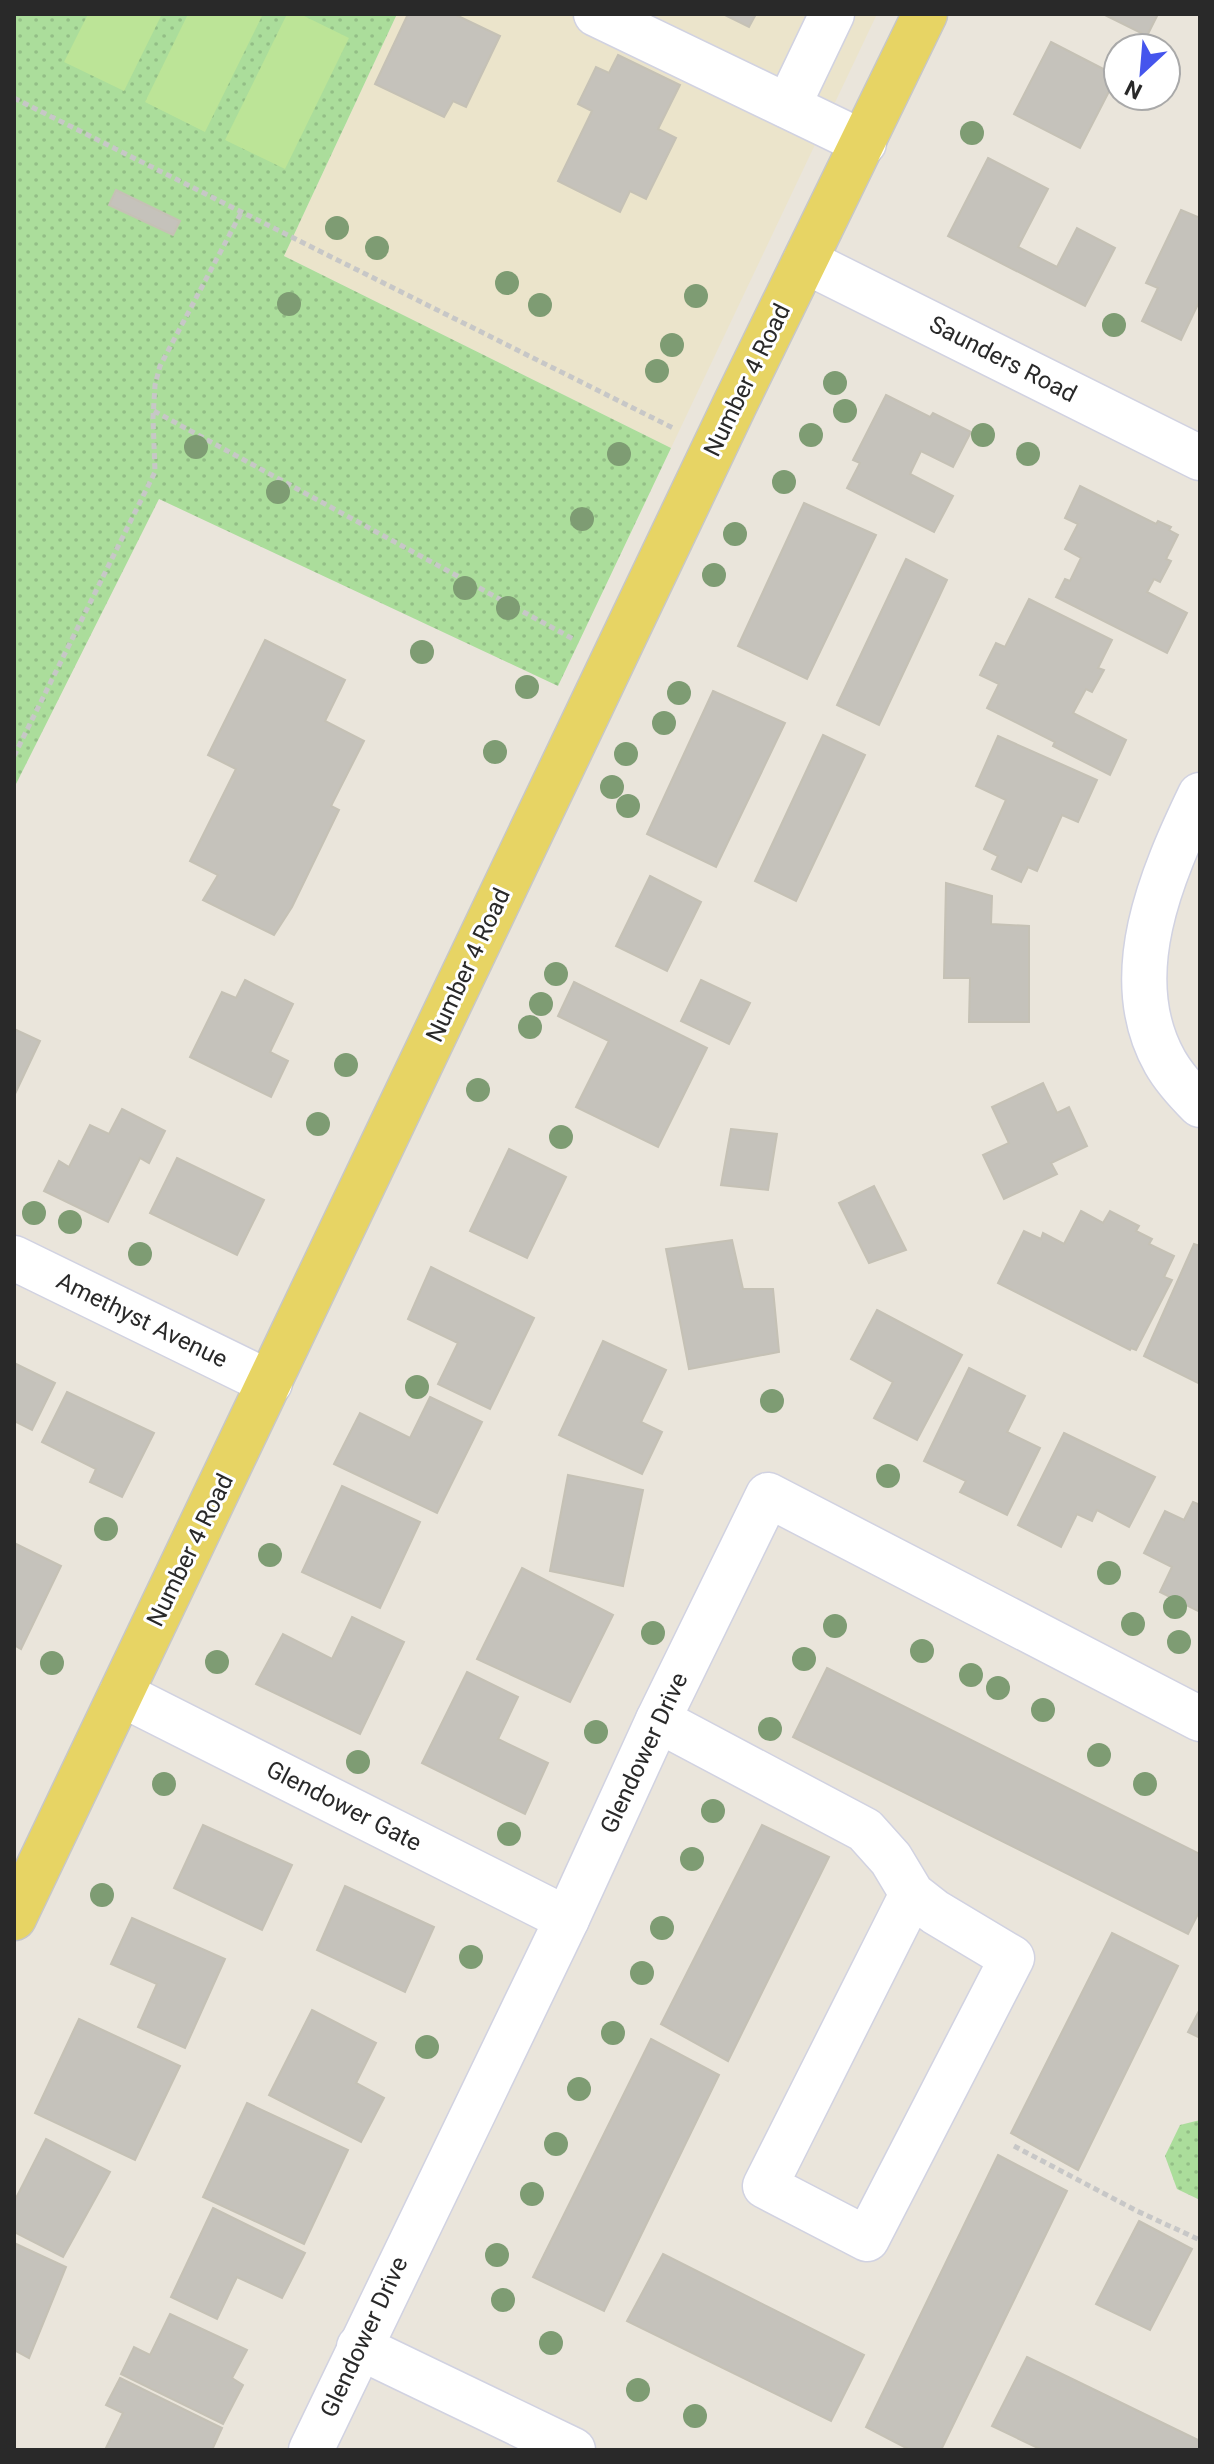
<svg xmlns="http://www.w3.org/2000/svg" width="1214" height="2464" viewBox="0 0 1214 2464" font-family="Roboto,sans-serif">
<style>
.education{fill:#ebe4cb}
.park{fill:url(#park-dots)}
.pitch{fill:#bce497}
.building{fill:#c5c2bb;stroke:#c5c1b5;stroke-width:2}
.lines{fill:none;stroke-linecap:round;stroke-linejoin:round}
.minor-casing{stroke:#d1d2e1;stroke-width:47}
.major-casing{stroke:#c7c7c7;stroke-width:47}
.path{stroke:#c7c7c7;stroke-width:5;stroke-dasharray:6 4;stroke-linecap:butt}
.minor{stroke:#fff;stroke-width:44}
.major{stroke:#e7d464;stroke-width:44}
.tree{fill:#7e9c73}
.labels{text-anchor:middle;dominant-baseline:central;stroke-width:6;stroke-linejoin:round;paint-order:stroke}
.street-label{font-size:24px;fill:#292929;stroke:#fff}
</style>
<defs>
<pattern id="park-dots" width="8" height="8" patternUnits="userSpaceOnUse" patternTransform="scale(2)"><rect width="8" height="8" fill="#abdd9b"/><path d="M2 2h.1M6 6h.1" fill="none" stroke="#93be86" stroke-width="1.8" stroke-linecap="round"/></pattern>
</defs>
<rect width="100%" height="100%" fill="#eae5db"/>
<path class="education" d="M 397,14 L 877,14 L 671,448 L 284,256 Z"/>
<g class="park">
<path d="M 14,14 L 397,14 L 284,256 L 671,448 L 558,686 L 159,499 L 14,788 Z"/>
<path d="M 1200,2120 L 1200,2200 L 1177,2189 L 1165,2156 L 1180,2125 Z"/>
</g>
<g class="pitch">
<path d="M 88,14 L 162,14 L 124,91 L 64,62 Z"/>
<path d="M 188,14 L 263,14 L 205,132 L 145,102 Z"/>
<path d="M 287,14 L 300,14 L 349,38 L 285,169 L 225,140 Z"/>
</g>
<g class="building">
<path d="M 408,14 L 454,14 L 500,36 L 466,107 L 453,101 L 444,117 L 375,84 Z"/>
<path d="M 723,14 L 756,14 L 749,27 Z"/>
<path d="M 1103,14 L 1158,14 L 1147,36 Z"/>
<path d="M 1051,42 L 1117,76 L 1080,148 L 1014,114 Z"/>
<path d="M 618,55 L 680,85 L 658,129 L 676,138 L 646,199 L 630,191 L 620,212 L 558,181 L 592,111 L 578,104 L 596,67 L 609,73 Z"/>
<path d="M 988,158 L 1048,189 L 1018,247 L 1057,267 L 1077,228 L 1115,248 L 1085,306 L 948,236 Z"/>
<path d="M 116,190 L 180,221 L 173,235 L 109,205 Z"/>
<path d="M 1181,210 L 1200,218 L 1200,300 L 1181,340 L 1142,321 L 1158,288 L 1146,283 Z"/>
<path d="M 886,395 L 930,417 L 933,413 L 971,432 L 953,467 L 921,451 L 910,474 L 953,496 L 934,532 L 847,488 L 860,463 L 853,460 Z"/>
<path d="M 1080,486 L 1156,524 L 1158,521 L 1171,527 L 1169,530 L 1178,535 L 1166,559 L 1171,561 L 1160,582 L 1154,579 L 1147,592 L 1187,613 L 1167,653 L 1056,597 L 1065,579 L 1070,581 L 1081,558 L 1065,549 L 1078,524 L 1065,518 Z"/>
<path d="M 804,503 L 876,535 L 807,679 L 738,646 Z"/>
<path d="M 906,559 L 947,580 L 879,725 L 837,705 Z"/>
<path d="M 1029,599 L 1112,640 L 1098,668 L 1104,670 L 1092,692 L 1086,689 L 1073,713 L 1126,740 L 1110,775 L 1053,746 L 1055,742 L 987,708 L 999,684 L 980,675 L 996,643 L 1005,647 Z"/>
<path d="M 265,640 L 345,680 L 325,721 L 364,741 L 331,806 L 339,810 L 292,907 L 274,935 L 203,900 L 218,875 L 190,861 L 236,769 L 208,755 Z"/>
<path d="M 713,691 L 785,723 L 716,867 L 647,834 Z"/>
<path d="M 823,735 L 865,755 L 796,901 L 755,881 Z"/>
<path d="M 998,736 L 1097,780 L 1078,822 L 1062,815 L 1037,871 L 1028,867 L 1021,882 L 992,869 L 998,856 L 984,849 L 1006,800 L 976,786 Z"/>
<path d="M 650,876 L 701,902 L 667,971 L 616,946 Z"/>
<path d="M 946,883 L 992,896 L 991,924 L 1029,926 L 1029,1022 L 969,1022 L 970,978 L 944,978 Z"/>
<path d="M 245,980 L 293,1004 L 270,1052 L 288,1061 L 271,1097 L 190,1057 L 222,992 L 236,998 Z"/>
<path d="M 701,980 L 750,1003 L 729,1044 L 681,1021 Z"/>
<path d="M 574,982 L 707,1048 L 658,1147 L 576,1107 L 609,1041 L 558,1016 Z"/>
<path d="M 14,1029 L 40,1041 L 14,1096 Z"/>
<path d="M 1043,1083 L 1057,1113 L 1069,1107 L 1087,1146 L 1051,1163 L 1057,1174 L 1004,1199 L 983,1155 L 1009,1143 L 992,1107 Z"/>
<path d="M 122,1109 L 165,1131 L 149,1163 L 140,1158 L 108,1222 L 44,1191 L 59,1161 L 69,1167 L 90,1125 L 109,1134 Z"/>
<path d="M 731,1129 L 777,1134 L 768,1190 L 721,1185 Z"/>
<path d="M 509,1149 L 566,1177 L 527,1258 L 470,1231 Z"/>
<path d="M 177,1158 L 264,1200 L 237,1255 L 150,1213 Z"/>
<path d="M 874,1186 L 906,1250 L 869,1263 L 839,1203 Z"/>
<path d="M 1081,1211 L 1103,1223 L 1110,1211 L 1139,1226 L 1136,1231 L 1152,1239 L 1149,1244 L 1174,1256 L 1164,1277 L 1172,1280 L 1136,1350 L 1131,1348 L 1130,1350 L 998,1283 L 1024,1231 L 1041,1239 L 1043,1233 L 1064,1244 Z"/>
<path d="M 732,1240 L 743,1289 L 773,1289 L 779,1352 L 689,1369 L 666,1249 Z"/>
<path d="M 1194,1244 L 1200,1246 L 1200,1384 L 1144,1356 Z"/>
<path d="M 431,1267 L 534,1318 L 490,1409 L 438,1384 L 458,1343 L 408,1319 Z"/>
<path d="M 877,1310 L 962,1355 L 917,1440 L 874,1418 L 893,1382 L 851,1359 Z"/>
<path d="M 603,1341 L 666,1370 L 641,1422 L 662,1432 L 642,1474 L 559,1435 Z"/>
<path d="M 14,1363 L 55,1383 L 32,1430 L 14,1421 Z"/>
<path d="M 969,1368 L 1025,1396 L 1007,1432 L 1040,1448 L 1007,1515 L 960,1492 L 966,1481 L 924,1461 Z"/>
<path d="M 67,1392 L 154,1433 L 122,1497 L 90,1482 L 96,1469 L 42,1442 Z"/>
<path d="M 430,1397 L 482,1422 L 437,1513 L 334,1464 L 360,1413 L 410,1438 Z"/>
<path d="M 1064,1433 L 1155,1477 L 1129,1527 L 1097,1510 L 1092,1521 L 1077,1514 L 1061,1547 L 1018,1525 Z"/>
<path d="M 568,1475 L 643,1490 L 623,1586 L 550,1571 Z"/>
<path d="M 342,1486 L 420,1522 L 380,1608 L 302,1572 Z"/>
<path d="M 1193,1502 L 1200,1505 L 1200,1612 L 1160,1592 L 1172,1567 L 1144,1553 L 1165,1511 L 1184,1520 Z"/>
<path d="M 14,1543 L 61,1566 L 21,1649 L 14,1645 Z"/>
<path d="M 522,1568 L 613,1615 L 570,1702 L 477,1659 Z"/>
<path d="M 352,1617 L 404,1642 L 360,1734 L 256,1684 L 283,1634 L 332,1659 Z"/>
<path d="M 827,1668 L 1200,1854 L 1200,1910 L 1188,1934 L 793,1737 Z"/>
<path d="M 467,1672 L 518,1697 L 498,1739 L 548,1763 L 525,1814 L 422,1763 Z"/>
<path d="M 203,1825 L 292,1865 L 262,1930 L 174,1888 Z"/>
<path d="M 762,1825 L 829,1857 L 728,2061 L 661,2024 Z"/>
<path d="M 345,1886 L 434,1927 L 405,1992 L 317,1950 Z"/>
<path d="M 132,1918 L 225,1959 L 185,2048 L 138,2027 L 157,1984 L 111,1964 Z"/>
<path d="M 1112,1933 L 1178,1966 L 1078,2170 L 1011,2133 Z"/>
<path d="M 1200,2009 L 1200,2038 L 1188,2032 Z"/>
<path d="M 312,2010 L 376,2043 L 356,2083 L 384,2098 L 361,2142 L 269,2095 Z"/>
<path d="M 79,2019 L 180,2066 L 135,2160 L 35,2113 Z"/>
<path d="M 651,2039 L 719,2075 L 604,2311 L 533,2277 Z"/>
<path d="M 247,2103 L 348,2150 L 304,2244 L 203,2197 Z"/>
<path d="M 46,2139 L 110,2172 L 63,2257 L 14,2232 L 14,2202 Z"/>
<path d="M 998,2155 L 1067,2191 L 941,2450 L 910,2450 L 866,2427 Z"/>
<path d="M 213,2208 L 305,2253 L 282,2298 L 237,2277 L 217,2319 L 171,2297 Z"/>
<path d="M 1139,2221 L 1192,2249 L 1150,2330 L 1096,2304 Z"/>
<path d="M 14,2243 L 66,2267 L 29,2358 L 14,2350 Z"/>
<path d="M 663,2254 L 864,2355 L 831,2421 L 627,2321 Z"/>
<path d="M 170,2314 L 247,2350 L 232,2378 L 243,2385 L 223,2424 L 121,2374 L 134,2347 L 150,2355 Z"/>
<path d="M 1027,2357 L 1200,2441 L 1200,2450 L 1042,2450 L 992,2426 Z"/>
<path d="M 120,2378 L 222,2428 L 212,2450 L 105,2450 L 123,2413 L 106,2405 Z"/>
</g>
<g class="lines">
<defs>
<g id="minor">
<path d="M 596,14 L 864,143"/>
<path d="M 788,106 L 832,14"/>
<path d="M 805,261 L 1200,458"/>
<path d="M 1200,795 C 1162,874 1117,977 1165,1062 C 1174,1078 1187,1092 1200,1105"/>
<path d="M 14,1258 L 270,1383"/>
<path d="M 121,1694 L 567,1919"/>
<path d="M 658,1720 L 865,1830 L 891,1859 L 912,1894 L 935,1912 L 1012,1958 L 867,2239 L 765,2186 L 912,1894"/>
<path d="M 359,2347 L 573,2450"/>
<path d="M 311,2450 L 567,1919 L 658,1720 L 768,1495 L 1200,1719"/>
</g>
<path id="major" d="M 14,1918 L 736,402 L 925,14"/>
</defs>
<use href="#minor" class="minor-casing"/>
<use href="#major" class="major-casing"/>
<g class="path">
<path d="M 14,98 L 675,429"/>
<path d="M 154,411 L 575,640"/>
<path d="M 14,756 L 155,472 L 153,418 L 155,385 L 160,366 L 241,213"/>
<path d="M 1014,2146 L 1137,2211 L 1200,2240"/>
</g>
<use href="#minor" class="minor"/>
<use href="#major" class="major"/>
</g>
<g class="tree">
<circle cx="972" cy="133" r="12"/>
<circle cx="337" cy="228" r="12"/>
<circle cx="377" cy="248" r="12"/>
<circle cx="507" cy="283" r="12"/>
<circle cx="696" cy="296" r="12"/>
<circle cx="289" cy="304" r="12"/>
<circle cx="540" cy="305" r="12"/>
<circle cx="1114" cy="325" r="12"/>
<circle cx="672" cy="345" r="12"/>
<circle cx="657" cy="371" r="12"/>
<circle cx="835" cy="383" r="12"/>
<circle cx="845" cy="411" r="12"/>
<circle cx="811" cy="435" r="12"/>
<circle cx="983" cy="435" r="12"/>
<circle cx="196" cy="447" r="12"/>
<circle cx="619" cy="454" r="12"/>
<circle cx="1028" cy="454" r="12"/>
<circle cx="784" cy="482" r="12"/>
<circle cx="278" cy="492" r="12"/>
<circle cx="582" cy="519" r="12"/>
<circle cx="735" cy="534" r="12"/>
<circle cx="714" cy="575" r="12"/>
<circle cx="465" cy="588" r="12"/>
<circle cx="508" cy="608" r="12"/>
<circle cx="422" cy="652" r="12"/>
<circle cx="527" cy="687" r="12"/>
<circle cx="679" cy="693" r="12"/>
<circle cx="664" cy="723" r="12"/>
<circle cx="495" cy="752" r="12"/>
<circle cx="626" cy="754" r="12"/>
<circle cx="612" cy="787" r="12"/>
<circle cx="628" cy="806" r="12"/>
<circle cx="556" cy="974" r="12"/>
<circle cx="541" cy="1004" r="12"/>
<circle cx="530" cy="1027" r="12"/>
<circle cx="346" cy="1065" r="12"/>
<circle cx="478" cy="1090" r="12"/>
<circle cx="318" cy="1124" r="12"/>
<circle cx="561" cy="1137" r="12"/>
<circle cx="34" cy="1213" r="12"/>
<circle cx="70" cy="1222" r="12"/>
<circle cx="140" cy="1254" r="12"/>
<circle cx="417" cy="1387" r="12"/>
<circle cx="772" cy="1401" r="12"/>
<circle cx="888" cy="1476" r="12"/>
<circle cx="106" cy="1529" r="12"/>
<circle cx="270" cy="1555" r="12"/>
<circle cx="1109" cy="1573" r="12"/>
<circle cx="1175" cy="1607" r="12"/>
<circle cx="1133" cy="1624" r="12"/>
<circle cx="835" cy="1626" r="12"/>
<circle cx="653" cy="1633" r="12"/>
<circle cx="1179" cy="1642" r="12"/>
<circle cx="922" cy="1651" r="12"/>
<circle cx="804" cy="1659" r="12"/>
<circle cx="217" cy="1662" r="12"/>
<circle cx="52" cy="1663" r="12"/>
<circle cx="971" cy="1675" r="12"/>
<circle cx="998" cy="1688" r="12"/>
<circle cx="1043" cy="1710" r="12"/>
<circle cx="770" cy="1729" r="12"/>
<circle cx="596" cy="1732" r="12"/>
<circle cx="1099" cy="1755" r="12"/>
<circle cx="358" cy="1762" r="12"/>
<circle cx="164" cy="1784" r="12"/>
<circle cx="1145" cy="1784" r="12"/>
<circle cx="713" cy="1811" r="12"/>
<circle cx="509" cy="1834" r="12"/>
<circle cx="692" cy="1859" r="12"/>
<circle cx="102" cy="1895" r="12"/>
<circle cx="662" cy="1928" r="12"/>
<circle cx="471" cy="1957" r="12"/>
<circle cx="642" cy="1973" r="12"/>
<circle cx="613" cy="2033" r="12"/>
<circle cx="427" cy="2047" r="12"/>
<circle cx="579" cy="2089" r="12"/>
<circle cx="556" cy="2144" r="12"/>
<circle cx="532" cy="2194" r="12"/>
<circle cx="497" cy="2255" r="12"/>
<circle cx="503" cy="2300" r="12"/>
<circle cx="551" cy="2343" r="12"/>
<circle cx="638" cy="2390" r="12"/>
<circle cx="695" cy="2416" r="12"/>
</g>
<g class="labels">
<g class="street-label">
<text transform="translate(1003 359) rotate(27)">Saunders Road</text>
<text transform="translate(747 380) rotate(-64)">Number 4 Road</text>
<text transform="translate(468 965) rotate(-65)">Number 4 Road</text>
<text transform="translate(142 1320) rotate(26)">Amethyst Avenue</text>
<text transform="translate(190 1550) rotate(-64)">Number 4 Road</text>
<text transform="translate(644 1753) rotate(-65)">Glendower Drive</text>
<text transform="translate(344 1806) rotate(27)">Glendower Gate</text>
<text transform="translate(364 2337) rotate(-65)">Glendower Drive</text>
</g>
</g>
<rect width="1214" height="2464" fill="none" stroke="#292929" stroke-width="32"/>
<g transform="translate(1142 72) rotate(206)"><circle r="38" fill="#ffffff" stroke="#a9a9a9" stroke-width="2"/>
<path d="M0-6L14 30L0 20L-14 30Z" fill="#4555ed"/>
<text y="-12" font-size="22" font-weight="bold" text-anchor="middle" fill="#292929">N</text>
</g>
</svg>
